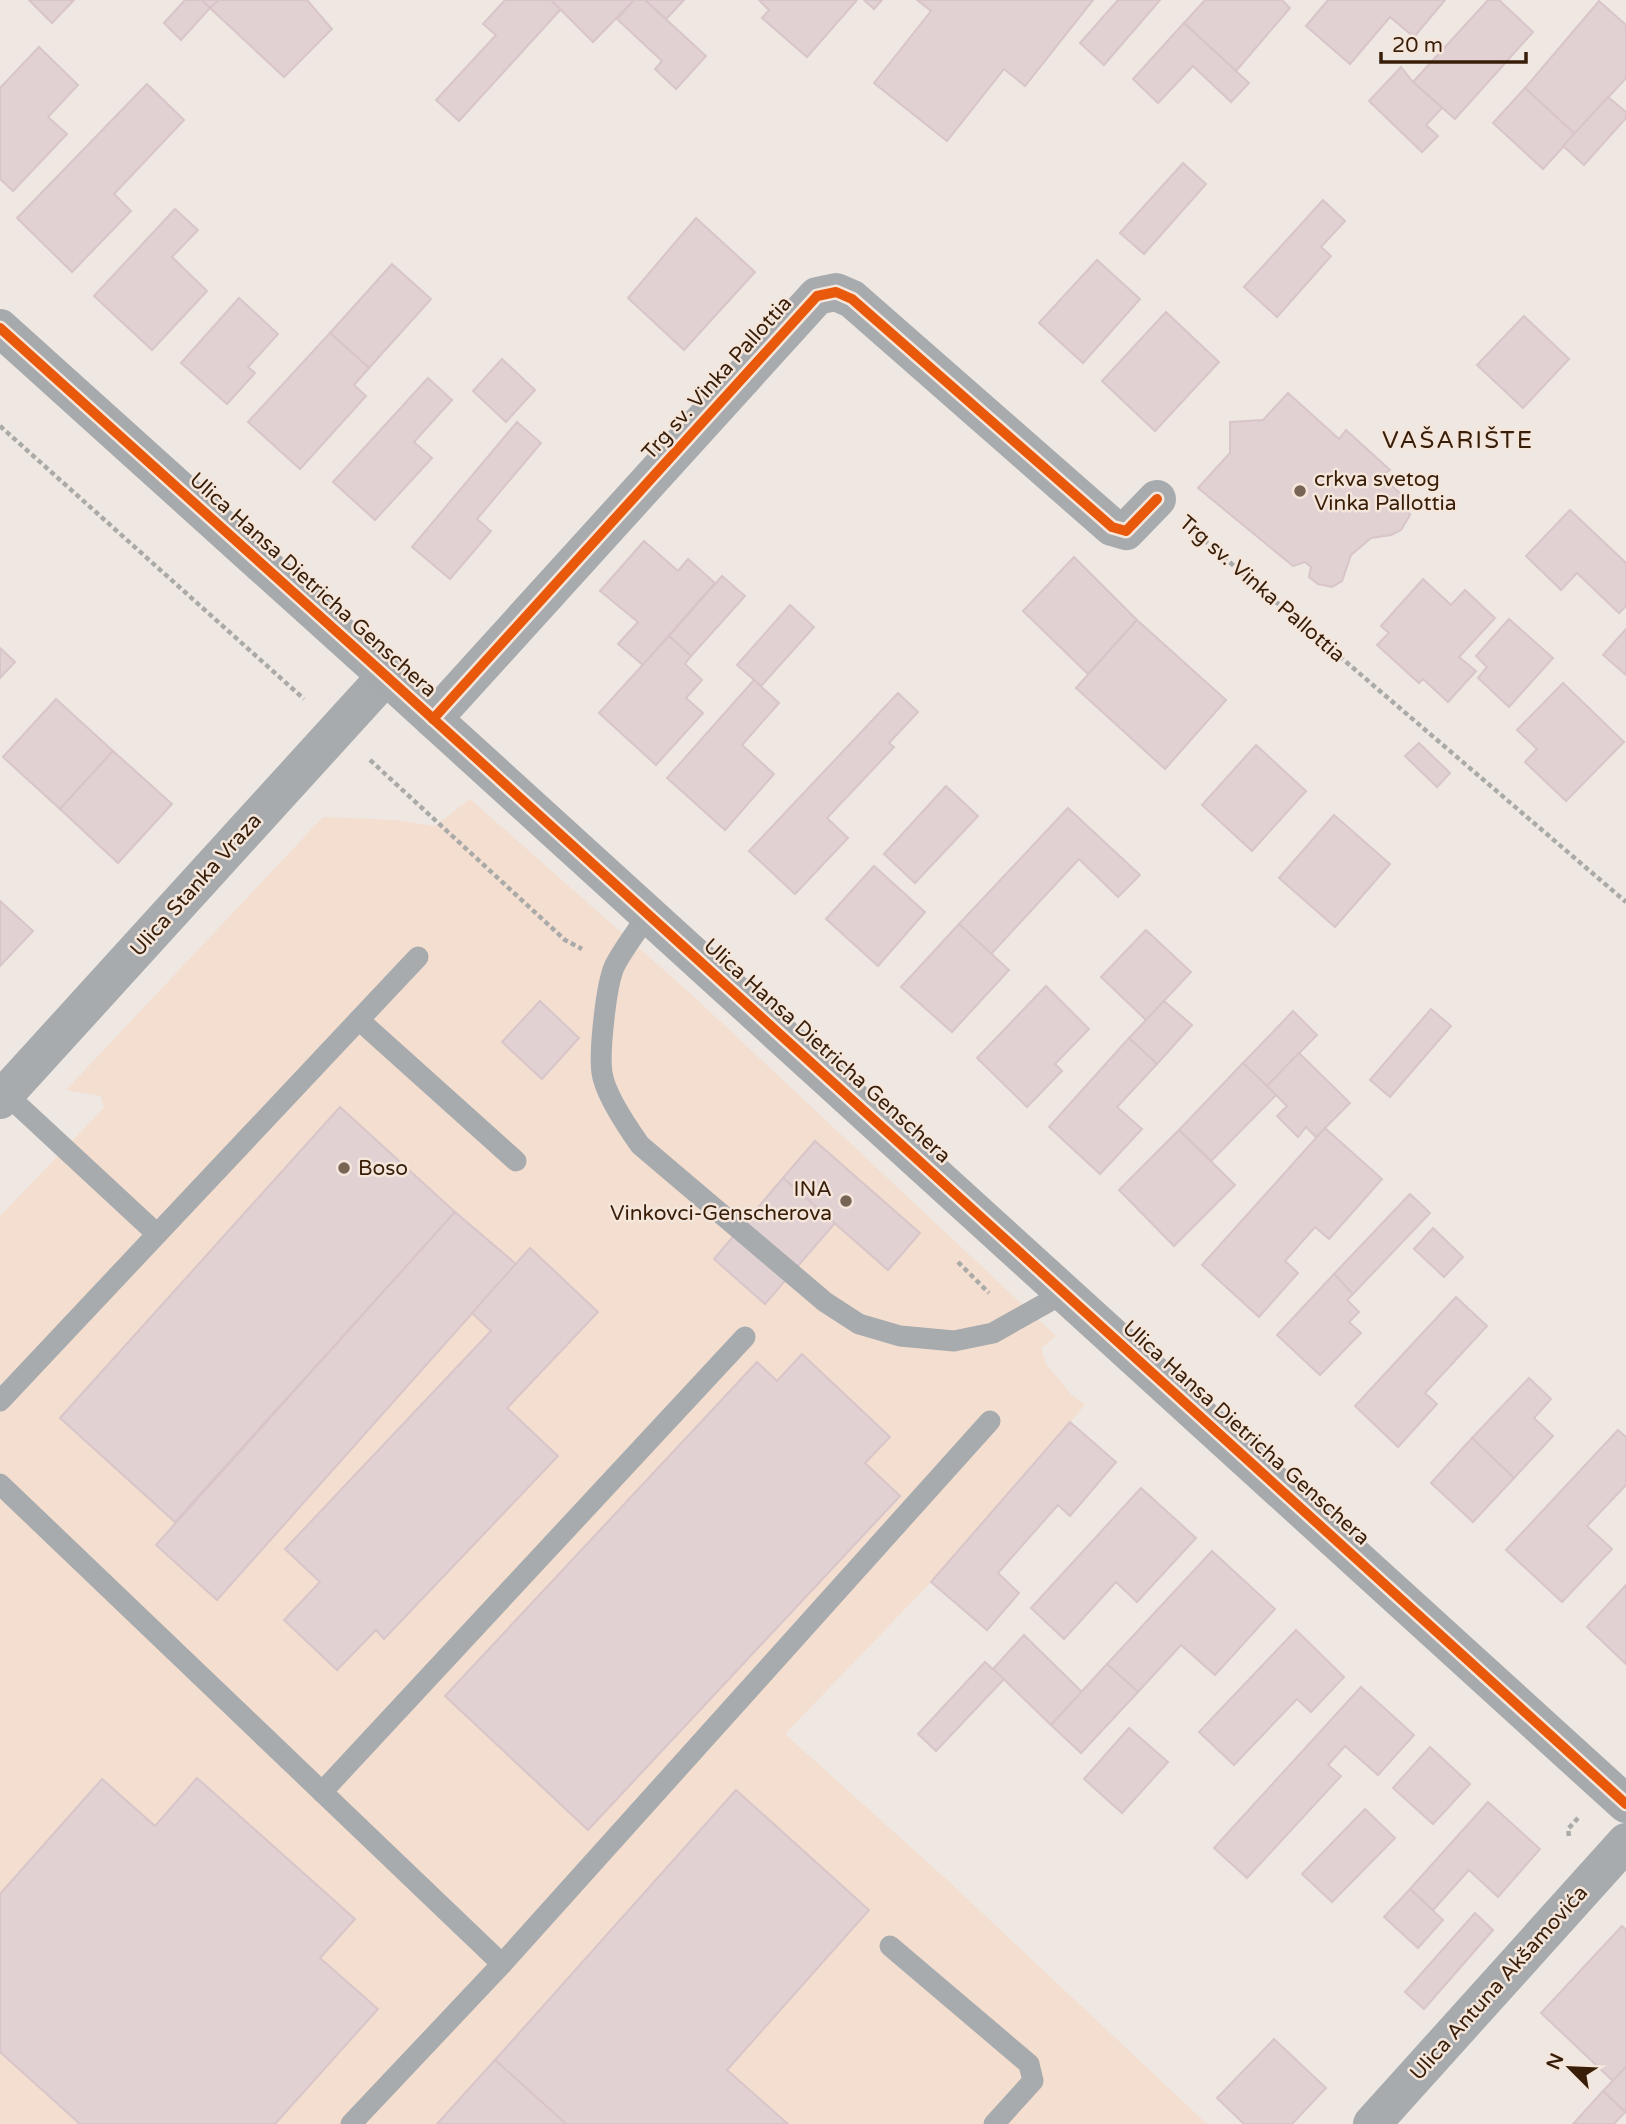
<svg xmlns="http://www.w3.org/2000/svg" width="1626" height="2124" viewBox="0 0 1626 2124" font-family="'Varela Round',sans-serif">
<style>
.built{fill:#f3ded0}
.building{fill:#e2d1d2;stroke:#d8c5c9;stroke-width:2}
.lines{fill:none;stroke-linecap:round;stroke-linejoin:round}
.path{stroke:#aaaaa9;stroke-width:4.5;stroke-dasharray:5 3.5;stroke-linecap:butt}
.lane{stroke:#a7abae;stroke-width:21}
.street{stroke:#a7abae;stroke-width:38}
.secondary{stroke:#a7aaac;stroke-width:38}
.cycleway-casing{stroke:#f5e6dc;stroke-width:15}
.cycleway{stroke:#e8590c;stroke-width:10}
.poi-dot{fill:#786454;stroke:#f5e6dc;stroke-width:2.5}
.labels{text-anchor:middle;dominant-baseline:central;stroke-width:5;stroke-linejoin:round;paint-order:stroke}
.street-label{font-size:21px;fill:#381e08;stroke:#f5e6dc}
.poi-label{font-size:21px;fill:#381e08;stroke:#f5e6dc;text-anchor:start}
.quarter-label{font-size:24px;letter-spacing:2px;fill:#381e08;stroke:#f5e6dc}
</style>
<rect width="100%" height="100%" fill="#efe7e2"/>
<path class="built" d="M 470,799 L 691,994 L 1056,1336 L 1041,1348 L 1046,1364 L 1071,1394 L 1085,1405 L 931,1582 L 785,1734 L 946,1879 L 1207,2124 L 0,2124 L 0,1216 L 104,1108 L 101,1096 L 66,1090 L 323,817 L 395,820 L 435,826 Z"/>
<g class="building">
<path d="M 29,0 L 74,0 L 52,23 Z"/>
<path d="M 185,0 L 202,0 L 210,8 L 181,40 L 164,23 Z"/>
<path d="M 202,0 L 219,0 L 210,8 Z"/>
<path d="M 219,0 L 307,0 L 332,29 L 284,77 L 210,8 Z"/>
<path d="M 505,0 L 551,0 L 561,9 L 459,121 L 436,100 L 496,35 L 483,24 Z"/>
<path d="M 551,0 L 634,0 L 593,42 Z"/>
<path d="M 634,0 L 645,0 L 706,56 L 676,89 L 655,69 L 662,61 L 617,19 Z"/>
<path d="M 645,0 L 684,0 L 666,19 Z"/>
<path d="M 759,0 L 857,0 L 807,57 L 762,18 L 769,10 Z"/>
<path d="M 864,0 L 882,0 L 874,9 Z"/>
<path d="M 917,0 L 1093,0 L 1025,86 L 1004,69 L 947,141 L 874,83 L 931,11 Z"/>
<path d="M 1118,0 L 1160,0 L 1104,65 L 1080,43 Z"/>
<path d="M 1205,0 L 1282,0 L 1290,8 L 1236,71 L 1184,23 Z"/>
<path d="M 1328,0 L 1445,0 L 1414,37 L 1390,17 L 1350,64 L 1306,26 Z"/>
<path d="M 1488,0 L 1499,0 L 1533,32 L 1455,119 L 1413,82 Z"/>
<path d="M 1599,1 L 1626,25 L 1626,78 L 1575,134 L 1525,88 Z"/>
<path d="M 1184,23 L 1249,83 L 1231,102 L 1193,66 L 1158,103 L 1133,79 Z"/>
<path d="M 39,47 L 78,85 L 48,117 L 67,134 L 13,191 L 0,179 L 0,88 Z"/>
<path d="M 1401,67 L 1413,82 L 1442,108 L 1426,125 L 1438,136 L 1422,152 L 1369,101 Z"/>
<path d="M 147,84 L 184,120 L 114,194 L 131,211 L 72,272 L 17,218 Z"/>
<path d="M 1525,88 L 1575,134 L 1543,169 L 1493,123 Z"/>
<path d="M 1608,97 L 1626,112 L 1626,118 L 1584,165 L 1563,146 Z"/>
<path d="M 1183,163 L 1206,184 L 1144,254 L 1120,233 Z"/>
<path d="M 1323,200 L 1345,221 L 1321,247 L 1331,256 L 1277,317 L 1244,287 Z"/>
<path d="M 175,209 L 198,230 L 172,257 L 207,291 L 152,350 L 94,296 Z"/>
<path d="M 696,218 L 755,272 L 684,350 L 628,298 Z"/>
<path d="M 1097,260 L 1140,299 L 1083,363 L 1039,323 Z"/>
<path d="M 392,264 L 431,299 L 369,368 L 330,333 Z"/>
<path d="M 239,298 L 278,334 L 248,367 L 255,373 L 227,404 L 181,363 Z"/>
<path d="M 1166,312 L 1219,362 L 1155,431 L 1102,381 Z"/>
<path d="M 1524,316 L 1569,359 L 1523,408 L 1477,365 Z"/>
<path d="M 330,333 L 369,368 L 354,385 L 366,396 L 300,469 L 248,422 Z"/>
<path d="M 502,359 L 535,390 L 506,422 L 473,391 Z"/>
<path d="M 428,378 L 452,400 L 414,442 L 432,458 L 375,520 L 333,482 Z"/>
<path d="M 1288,393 L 1339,439 L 1346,430 L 1390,470 L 1381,476 L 1401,494 L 1410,515 L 1401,530 L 1391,535 L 1371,538 L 1351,555 L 1342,581 L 1332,587 L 1318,584 L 1309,577 L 1311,567 L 1305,562 L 1293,566 L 1198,488 L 1230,453 L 1230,422 L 1263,420 Z"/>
<path d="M 517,422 L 541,443 L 477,519 L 491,531 L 450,579 L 412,547 Z"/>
<path d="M 1570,510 L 1626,563 L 1626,606 L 1619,613 L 1577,573 L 1561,590 L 1526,556 Z"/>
<path d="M 644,541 L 678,571 L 688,559 L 715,583 L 643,665 L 618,644 L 638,622 L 600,591 Z"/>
<path d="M 1074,557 L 1137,620 L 1088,674 L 1023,611 Z"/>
<path d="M 722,576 L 745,596 L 691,656 L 669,636 Z"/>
<path d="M 1423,579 L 1451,605 L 1465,590 L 1495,618 L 1459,657 L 1476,671 L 1448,702 L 1423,679 L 1419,683 L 1377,645 L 1389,633 L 1381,626 Z"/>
<path d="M 790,605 L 814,627 L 761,686 L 737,665 Z"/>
<path d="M 1509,619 L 1553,658 L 1509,707 L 1478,678 L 1487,667 L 1476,656 Z"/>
<path d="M 1137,620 L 1226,700 L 1165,769 L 1076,688 Z"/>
<path d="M 1626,629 L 1626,675 L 1603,655 Z"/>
<path d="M 669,636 L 691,656 L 685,664 L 702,680 L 686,698 L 703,713 L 656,765 L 599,713 Z"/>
<path d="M 0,648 L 15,662 L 0,678 Z"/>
<path d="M 754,680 L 779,703 L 742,745 L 774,774 L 725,830 L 667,778 Z"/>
<path d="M 1563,683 L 1624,742 L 1566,801 L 1525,762 L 1537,749 L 1517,730 Z"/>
<path d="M 898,693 L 918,712 L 889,743 L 894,747 L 827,818 L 848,838 L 795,894 L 749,851 Z"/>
<path d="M 56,699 L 113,751 L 60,809 L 3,757 Z"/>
<path d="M 1419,743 L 1450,773 L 1437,787 L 1405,756 Z"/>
<path d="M 1256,745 L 1306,791 L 1252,851 L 1202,805 Z"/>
<path d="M 113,751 L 172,804 L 118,863 L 60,809 Z"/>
<path d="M 946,786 L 978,816 L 915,883 L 884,854 Z"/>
<path d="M 1068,808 L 1140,875 L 1118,897 L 1079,859 L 991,954 L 959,924 Z"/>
<path d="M 1334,815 L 1390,864 L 1335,927 L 1279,878 Z"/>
<path d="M 874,866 L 925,912 L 878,966 L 826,919 Z"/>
<path d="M 0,901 L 33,931 L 0,966 Z"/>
<path d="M 959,924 L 1009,970 L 952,1032 L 901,987 Z"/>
<path d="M 1146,930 L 1191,972 L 1146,1020 L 1101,977 Z"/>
<path d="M 1046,986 L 1089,1029 L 1055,1064 L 1062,1071 L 1027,1107 L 977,1058 Z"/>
<path d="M 540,1001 L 579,1038 L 542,1079 L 502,1042 Z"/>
<path d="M 1164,1001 L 1192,1025 L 1157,1064 L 1129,1038 Z"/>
<path d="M 1431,1009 L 1451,1026 L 1390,1097 L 1370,1080 Z"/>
<path d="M 1293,1011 L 1317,1035 L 1267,1086 L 1243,1063 Z"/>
<path d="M 1129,1038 L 1157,1064 L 1117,1107 L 1142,1129 L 1100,1174 L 1049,1127 Z"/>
<path d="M 1299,1053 L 1350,1103 L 1316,1137 L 1306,1127 L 1298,1137 L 1277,1116 L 1287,1106 L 1267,1086 Z"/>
<path d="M 1243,1063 L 1276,1095 L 1211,1161 L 1179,1130 Z"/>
<path d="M 340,1107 L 455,1212 L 175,1522 L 60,1418 Z"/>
<path d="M 1325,1128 L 1382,1179 L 1329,1239 L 1315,1227 L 1285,1261 L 1298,1273 L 1259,1317 L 1202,1265 Z"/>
<path d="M 1179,1130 L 1235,1185 L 1174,1246 L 1119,1190 Z"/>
<path d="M 815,1141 L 920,1233 L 888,1270 L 783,1178 Z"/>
<path d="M 783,1178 L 835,1223 L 765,1304 L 714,1259 Z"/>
<path d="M 1410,1194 L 1430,1213 L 1353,1294 L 1334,1274 Z"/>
<path d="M 455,1212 L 516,1264 L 217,1600 L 156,1545 Z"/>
<path d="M 1433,1228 L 1463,1257 L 1444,1277 L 1414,1249 Z"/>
<path d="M 530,1248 L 598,1312 L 507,1408 L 558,1456 L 384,1639 L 376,1630 L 337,1670 L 284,1620 L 320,1582 L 285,1549 L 491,1331 L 472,1313 Z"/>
<path d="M 1334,1274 L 1353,1294 L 1347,1300 L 1359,1312 L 1349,1322 L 1361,1333 L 1320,1375 L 1277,1335 Z"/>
<path d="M 1456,1297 L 1487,1326 L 1425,1393 L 1437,1404 L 1398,1447 L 1355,1406 Z"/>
<path d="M 802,1354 L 890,1437 L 865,1463 L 900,1496 L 588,1830 L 445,1696 L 757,1362 L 777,1381 Z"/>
<path d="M 1529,1378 L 1551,1399 L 1534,1418 L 1553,1436 L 1514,1478 L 1472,1438 Z"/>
<path d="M 1070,1422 L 1116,1462 L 1070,1516 L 1058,1505 L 998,1573 L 1019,1593 L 987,1630 L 931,1582 Z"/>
<path d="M 1618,1430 L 1626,1437 L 1626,1485 L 1587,1526 L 1612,1549 L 1562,1602 L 1506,1550 Z"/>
<path d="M 1472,1438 L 1514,1478 L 1473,1522 L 1431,1483 Z"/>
<path d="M 1141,1488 L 1196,1538 L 1137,1602 L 1116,1582 L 1064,1639 L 1031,1608 Z"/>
<path d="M 1212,1551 L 1275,1609 L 1215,1675 L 1181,1645 L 1138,1692 L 1107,1664 Z"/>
<path d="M 1626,1585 L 1626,1664 L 1587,1627 Z"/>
<path d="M 1296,1630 L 1344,1677 L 1311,1712 L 1297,1699 L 1234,1765 L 1199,1732 Z"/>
<path d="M 1024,1635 L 1082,1692 L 1051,1725 L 993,1669 Z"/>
<path d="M 985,1662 L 1004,1679 L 936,1751 L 918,1734 Z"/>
<path d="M 1107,1664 L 1138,1692 L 1081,1753 L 1051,1725 Z"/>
<path d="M 1361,1687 L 1414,1735 L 1378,1775 L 1345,1746 L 1328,1765 L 1341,1776 L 1247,1878 L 1214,1848 Z"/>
<path d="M 1129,1728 L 1168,1762 L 1122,1813 L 1084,1779 Z"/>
<path d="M 1430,1747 L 1470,1784 L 1433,1824 L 1393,1788 Z"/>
<path d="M 197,1778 L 355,1919 L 320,1958 L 378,2009 L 275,2124 L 80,2124 L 0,2052 L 0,1894 L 102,1779 L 155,1826 Z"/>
<path d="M 736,1790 L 869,1910 L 727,2070 L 788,2124 L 566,2124 L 495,2060 Z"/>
<path d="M 1488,1802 L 1540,1849 L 1498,1897 L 1469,1870 L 1433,1910 L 1410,1889 Z"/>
<path d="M 1365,1809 L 1395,1838 L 1332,1902 L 1302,1874 Z"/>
<path d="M 1410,1889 L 1443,1920 L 1418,1948 L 1384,1917 Z"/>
<path d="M 1475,1913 L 1493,1930 L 1424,2009 L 1405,1992 Z"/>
<path d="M 1622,1926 L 1626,1930 L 1626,2067 L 1613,2081 L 1541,2013 Z"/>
<path d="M 1274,2039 L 1326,2088 L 1292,2124 L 1244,2124 L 1217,2098 Z"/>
<path d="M 495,2060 L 565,2123 L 564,2124 L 437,2124 Z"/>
<path d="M 1626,2067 L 1626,2113 L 1603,2091 Z"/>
<path d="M 1603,2091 L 1625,2112 L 1614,2124 L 1573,2124 Z"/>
</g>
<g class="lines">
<g class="path">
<path d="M 0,426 L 304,699"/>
<path d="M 1191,529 L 1626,902"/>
<path d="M 370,760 L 565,940 L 582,949"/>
<path d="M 958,1262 L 989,1293"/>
<path d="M 1569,1836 L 1568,1829 L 1578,1818"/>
</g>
<g class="lane">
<path d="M 648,915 C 637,931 624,948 615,965 C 606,983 599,1053 602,1073 C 605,1094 628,1128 640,1145 L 825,1302 L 859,1324 L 900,1336 L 954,1341 L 993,1333 L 1064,1293"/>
<path d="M 359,1020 L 516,1161"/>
<path d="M 6,1094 L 157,1234"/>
<path d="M 0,1401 L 418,957"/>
<path d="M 0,1484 L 502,1964"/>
<path d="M 322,1792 L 745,1337"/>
<path d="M 890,1946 L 1029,2064 L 1033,2081 L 994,2124"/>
<path d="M 351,2124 L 502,1964 L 990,1421"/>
</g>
<g class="street">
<path d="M 433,719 L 817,296 L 836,292 L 852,299 L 1112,527 L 1126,531 L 1157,499"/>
<path d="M 0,1100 L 386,676"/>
<path d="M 1372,2124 L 1626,1842"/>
</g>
<path class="secondary" d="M 0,328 L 386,676 L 1626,1804"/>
<defs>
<g id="cycleway">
<path d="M 0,328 L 386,676 L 1626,1804"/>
<path d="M 433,719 L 817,296 L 836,292 L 852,299 L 1112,527 L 1126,531 L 1157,499"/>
</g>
</defs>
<use href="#cycleway" class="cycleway-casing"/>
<use href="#cycleway" class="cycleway"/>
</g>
<g class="poi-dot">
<circle cx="1300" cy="491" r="7"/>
<circle cx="344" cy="1168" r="7"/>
<circle cx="846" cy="1201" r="7"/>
</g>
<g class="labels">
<g class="street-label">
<text transform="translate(717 378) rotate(-48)">Trg sv. Vinka Pallottia</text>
<text transform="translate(313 585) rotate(42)">Ulica Hansa Dietricha Genschera</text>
<text transform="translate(1262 589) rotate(41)">Trg sv. Vinka Pallottia</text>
<text transform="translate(196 885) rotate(-48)">Ulica Stanka Vraza</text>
<text transform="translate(827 1051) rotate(42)">Ulica Hansa Dietricha Genschera</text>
<text transform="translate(1246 1433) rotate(42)">Ulica Hansa Dietricha Genschera</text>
<text transform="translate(1499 1983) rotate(-48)">Ulica Antuna Akšamovića</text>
</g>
<g class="poi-label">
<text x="1314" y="479">crkva svetog<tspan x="1314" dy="24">Vinka Pallottia</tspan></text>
<text x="358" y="1168">Boso</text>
<text x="832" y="1189" text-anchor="end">INA<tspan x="832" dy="24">Vinkovci-Genscherova</tspan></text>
</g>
<g class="quarter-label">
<text x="1458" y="440">VAŠARIŠTE</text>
</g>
</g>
<g transform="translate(1570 2068) rotate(294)" stroke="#f5e6dc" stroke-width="5" paint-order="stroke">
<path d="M0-5L12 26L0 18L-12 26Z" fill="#381e08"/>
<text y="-10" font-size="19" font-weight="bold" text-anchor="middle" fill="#381e08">N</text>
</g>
<path d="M1381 52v10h145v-10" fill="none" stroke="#381e08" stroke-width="3.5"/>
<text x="1392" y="52" font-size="21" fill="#381e08" stroke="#f5e6dc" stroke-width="5" paint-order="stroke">20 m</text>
</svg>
